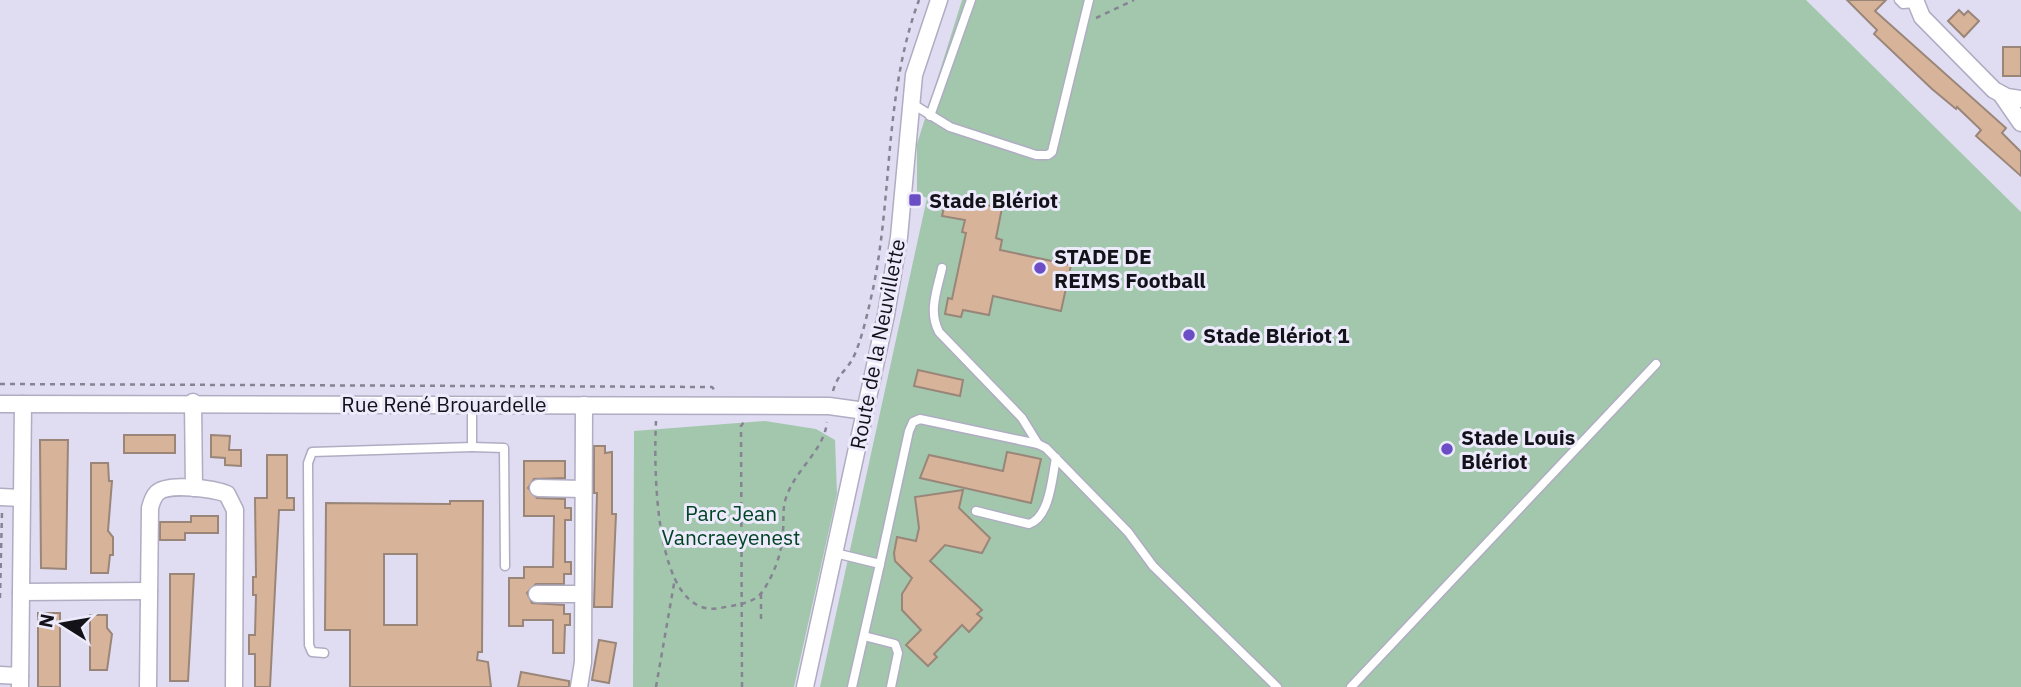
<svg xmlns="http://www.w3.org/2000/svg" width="2021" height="687" viewBox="0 0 2021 687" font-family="'IBM Plex Sans',sans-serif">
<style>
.green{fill:#a2c7ad}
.building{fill:#d7b39a;stroke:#9a8679;stroke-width:2;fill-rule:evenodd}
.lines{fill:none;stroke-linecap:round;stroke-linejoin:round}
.lane-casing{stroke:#b0acc2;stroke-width:11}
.street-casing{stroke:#b0acc2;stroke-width:19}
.path{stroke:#868393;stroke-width:2.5;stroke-dasharray:5 5;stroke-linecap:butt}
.lane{stroke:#fff;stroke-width:8}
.street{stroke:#fff;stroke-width:16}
.poi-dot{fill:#6b4dc6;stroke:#edeafc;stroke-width:2.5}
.labels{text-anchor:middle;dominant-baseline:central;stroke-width:6;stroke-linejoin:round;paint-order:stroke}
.poi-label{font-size:21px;font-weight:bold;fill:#131219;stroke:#edeafc;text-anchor:start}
.street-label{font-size:21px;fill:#131219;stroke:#edeafc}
.park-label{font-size:21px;fill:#004423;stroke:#edeafc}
</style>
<rect width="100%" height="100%" fill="#e0ddf3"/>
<g class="green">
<path d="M 962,0 L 1806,0 L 2021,212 L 2021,687 L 820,687 L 927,198 L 917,194 L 917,144 Z"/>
<path d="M 765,421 L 816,429 L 835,440 L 837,494 L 794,687 L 633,687 L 634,431 Z"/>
</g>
<g class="building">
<path d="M 1847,0 L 1886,0 L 1875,11 L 2006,128 L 2002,133 L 2021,152 L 2021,176 L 1976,136 L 1981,130 L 1957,107 L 1956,109 L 1932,89 L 1874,34 L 1877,30 Z"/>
<path d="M 1959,10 L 1964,15 L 1968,11 L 1979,21 L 1964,37 L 1948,21 Z"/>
<rect x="2003" y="47" width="18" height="29"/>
<path d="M 946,200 L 961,203 L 961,200 L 1002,208 L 996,238 L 1002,240 L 1000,250 L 1071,265 L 1061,311 L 993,296 L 989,315 L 963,310 L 961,317 L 945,314 L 948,298 L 952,299 L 966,233 L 962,232 L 965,220 L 942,216 Z"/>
<path d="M 918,370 L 963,380 L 960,396 L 914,386 Z"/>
<rect x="124" y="435" width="51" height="18"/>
<path d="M 211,435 L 230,436 L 229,450 L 241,450 L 241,466 L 225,465 L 225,458 L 211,457 Z"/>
<path d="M 40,440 L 68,440 L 66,569 L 41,568 Z"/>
<path d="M 594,446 L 605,446 L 605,453 L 612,452 L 612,514 L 616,514 L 612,607 L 594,607 L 597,493 L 594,493 Z"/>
<path d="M 1007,452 L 1041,459 L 1031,503 L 920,478 L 929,455 L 1003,471 Z"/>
<path d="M 267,455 L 287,455 L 287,498 L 294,498 L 294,510 L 279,510 L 270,687 L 255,687 L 255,654 L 249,654 L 249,635 L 255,635 L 256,595 L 253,595 L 253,577 L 256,577 L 255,498 L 267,498 Z"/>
<path d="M 524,461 L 565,461 L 565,478 L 534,479 L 528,488 L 537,498 L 565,499 L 565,508 L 571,508 L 571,520 L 565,520 L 565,562 L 571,562 L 571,574 L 564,574 L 564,584 L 536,584 L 527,593 L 532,603 L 564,605 L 564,614 L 570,614 L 570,625 L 565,625 L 564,653 L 553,653 L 553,620 L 523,620 L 523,626 L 509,626 L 509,578 L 524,578 L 524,567 L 553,567 L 554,516 L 524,516 Z"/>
<path d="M 91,463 L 108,463 L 109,481 L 112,481 L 108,531 L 113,537 L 113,555 L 110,555 L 108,573 L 91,573 Z"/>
<path d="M 963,490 L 959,508 L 990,538 L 982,553 L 945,545 L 930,561 L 982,610 L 977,614 L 982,618 L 969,632 L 962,625 L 934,654 L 937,657 L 928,666 L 906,645 L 921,630 L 902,610 L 902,594 L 912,578 L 895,561 L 894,553 L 897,537 L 916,541 L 919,528 L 915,497 Z"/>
<path d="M 450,501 L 483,501 L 482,652 L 478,652 L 477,660 L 488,662 L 491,687 L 350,687 L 350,630 L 325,630 L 326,503 L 450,504 ZM 384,554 L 417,554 L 417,625 L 384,625 Z"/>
<path d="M 191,516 L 218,516 L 218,533 L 185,533 L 185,540 L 160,540 L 160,522 L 191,522 Z"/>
<path d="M 170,574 L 194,574 L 188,681 L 170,681 Z"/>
<rect x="38" y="613" width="22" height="74"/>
<path d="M 90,615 L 107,615 L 107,628 L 112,634 L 107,670 L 90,670 Z"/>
<path d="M 599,640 L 616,643 L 609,683 L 592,680 Z"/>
<path d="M 521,672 L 569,681 L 569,687 L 518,687 Z"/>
</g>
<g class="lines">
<defs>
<g id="lane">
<path d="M 1899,0 L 1903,4 L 1915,3"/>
<path d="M 911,103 L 950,127 L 1036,155 L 1048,155 L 1052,152 L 1089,0"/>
<path d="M 930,116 L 971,0"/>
<path d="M 942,268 C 937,291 928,311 939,332 L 1022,418 L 1038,444"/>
<path d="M 472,447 L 504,448 L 505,566"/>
<path d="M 976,511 L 1029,524 C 1050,517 1052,478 1056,458"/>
<path d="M 835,553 L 880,564 L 852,687"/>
<path d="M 880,564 L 909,431 L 913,422 L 920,419 L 1038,444 L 1046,448 L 1128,532 L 1153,566 L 1277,687"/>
<path d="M 864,636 L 895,644 L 898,653 L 891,687"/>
<path d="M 324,653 L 312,652 L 309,645 L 308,463 L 312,452 L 472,447 L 472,404"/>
<path d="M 1351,687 L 1656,364"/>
</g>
<g id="street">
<path d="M 1915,0 L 1922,17 L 1994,90 L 2007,97 L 2021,99"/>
<path d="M 2001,94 L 2021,123"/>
<path d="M 193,402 L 194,488"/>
<path d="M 0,404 L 829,406 L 865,411"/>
<path d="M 538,488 L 583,489"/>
<path d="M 0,497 L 21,498"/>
<path d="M 21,592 L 149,591"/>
<path d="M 537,594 L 583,594"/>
<path d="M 0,675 L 20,676"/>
<path d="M 20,687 L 23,404"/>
<path d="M 148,687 L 150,508 C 151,504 153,497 157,493 C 168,482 214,489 227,494 L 235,510 L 234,687"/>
<path d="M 579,687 L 583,662 L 584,405"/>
<path d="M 805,687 L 886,315 L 899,237 L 914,75 L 939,0"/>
</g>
</defs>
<use href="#lane" class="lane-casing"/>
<use href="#street" class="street-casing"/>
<g class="path">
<path d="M 1096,18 L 1134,0"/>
<path d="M 0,384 L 712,387 L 716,392"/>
<path d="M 833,391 C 838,374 844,373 852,360 C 861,344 869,307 873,289 C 893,192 884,94 919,0"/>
<path d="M 656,421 C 654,460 652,621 720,608 C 735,605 754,604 763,591 C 775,572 782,553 783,531 C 784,519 782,507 787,495 C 797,468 824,450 827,422"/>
<path d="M 761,594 L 761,620"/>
<path d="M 0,598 L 2,511"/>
<path d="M 656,687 L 675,578"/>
<path d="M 742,687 L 741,426 L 744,422"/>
</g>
<use href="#lane" class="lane"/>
<use href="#street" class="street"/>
</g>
<g class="poi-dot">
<rect x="908" y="193" width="14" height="14" rx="3.5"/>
<circle cx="1040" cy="268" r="7"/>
<circle cx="1189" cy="335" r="7"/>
<circle cx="1447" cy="449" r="7"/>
</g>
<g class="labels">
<g class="poi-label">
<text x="929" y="200">Stade Blériot</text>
<text x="1054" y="256">STADE DE<tspan x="1054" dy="24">REIMS Football</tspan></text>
<text x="1203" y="335">Stade Blériot 1</text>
<text x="1461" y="437">Stade Louis<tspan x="1461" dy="24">Blériot</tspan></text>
</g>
<g class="street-label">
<text transform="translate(877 344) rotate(-79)">Route de la Neuvillette</text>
<text x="444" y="404">Rue René Brouardelle</text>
</g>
<g class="park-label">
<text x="731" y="513">Parc Jean<tspan x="731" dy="24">Vancraeyenest</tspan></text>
</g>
</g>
<g transform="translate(63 624) rotate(281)" stroke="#edeafc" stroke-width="5" paint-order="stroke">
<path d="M0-5L12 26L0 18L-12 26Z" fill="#131219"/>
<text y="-10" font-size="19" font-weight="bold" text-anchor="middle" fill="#131219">N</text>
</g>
</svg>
